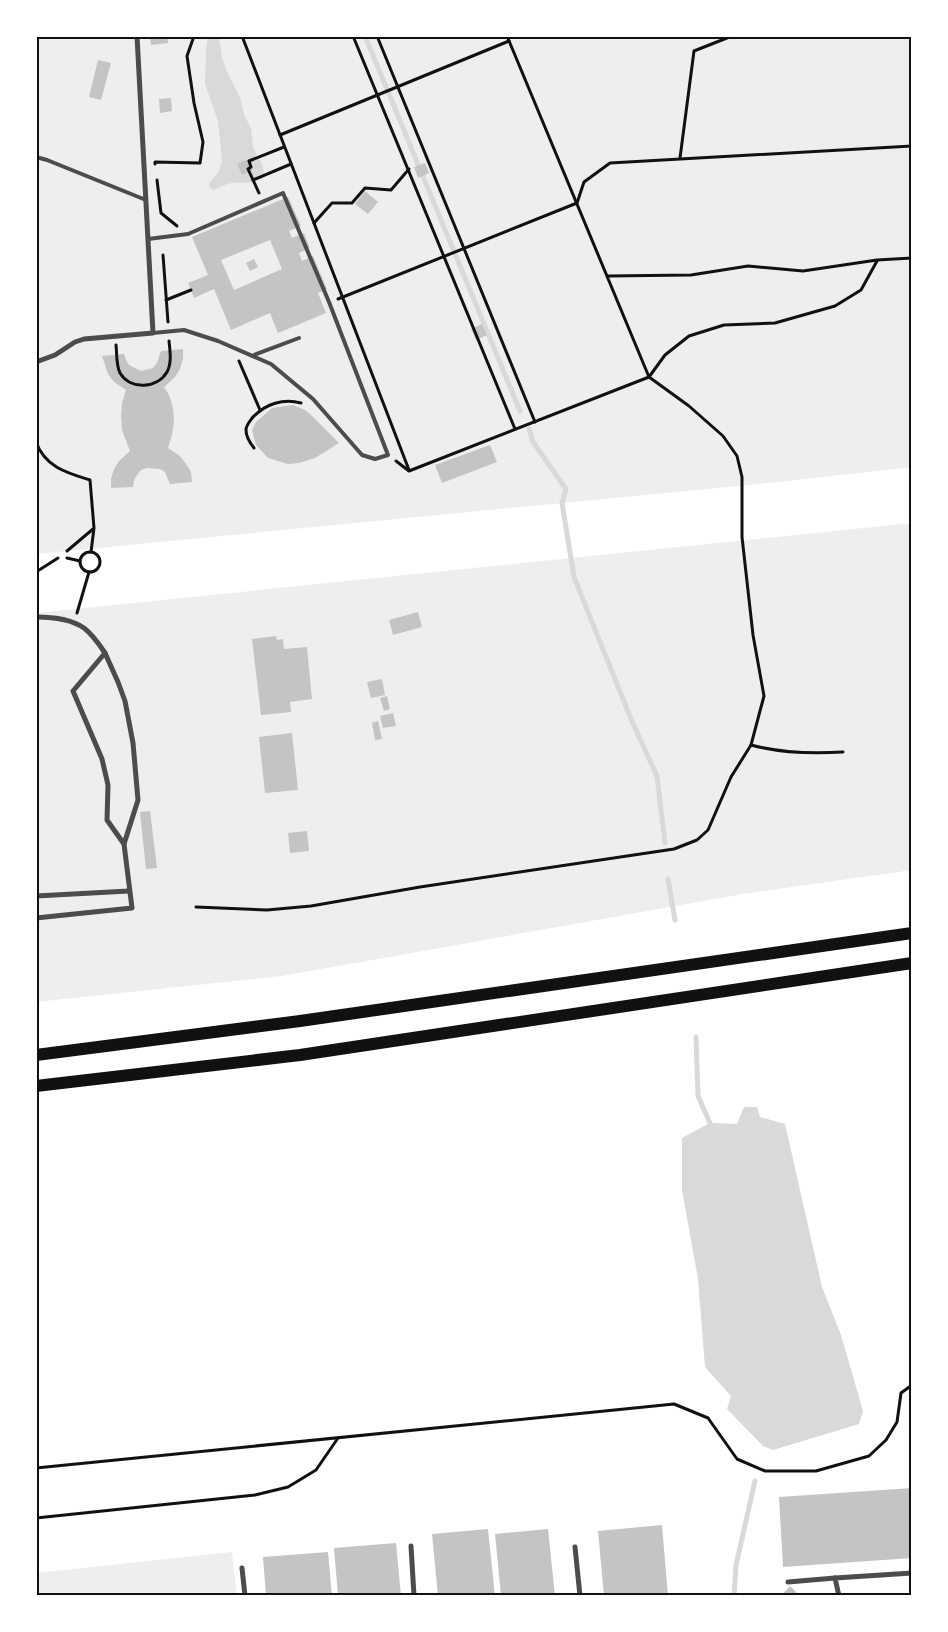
<svg xmlns="http://www.w3.org/2000/svg" width="948" height="1632" viewBox="0 0 948 1632" font-family="Poppins,sans-serif">
<style>
.green{fill:#eee}
.water{fill:#d9d9d9}
.lines{fill:none;stroke-linecap:round;stroke-linejoin:round}
.stream{stroke:#d9d9d9;stroke-width:5}
.building{fill:#c4c4c4;fill-rule:evenodd}
.path{stroke:#111;stroke-width:3}
.service{stroke:#4c4c4c;stroke-width:4}
.minor{stroke:#4c4c4c;stroke-width:5}
.motorway{stroke:#111;stroke-width:12}
.neatline{fill:none;stroke:#111;stroke-width:2}
</style>
<rect width="100%" height="100%" fill="#fff"/>
<g class="green">
<path d="M 36,36 L 912,36 L 912,467 L 768,483 L 36,554 Z"/>
<path d="M 912,523 L 912,870 L 743,894 L 282,976 L 36,1002 L 36,613 Z"/>
<path d="M 232,1552 L 237,1596 L 36,1596 L 36,1573 Z"/>
</g>
<g class="water">
<path d="M 208,36 L 219,36 L 222,58 L 228,74 L 241,100 L 244,115 L 251,128 L 253,147 L 262,164 L 264,172 L 263,178 C 247,186 246,181 232,183 C 225,184 219,188 213,190 L 209,187 L 210,182 L 219,171 L 222,161 L 218,121 L 205,84 L 206,52 Z"/>
<path d="M 744,1107 L 757,1107 L 760,1117 L 785,1124 L 822,1287 L 841,1335 L 863,1411 L 859,1424 L 773,1450 L 763,1446 L 727,1409 L 731,1396 L 705,1367 L 698,1279 L 682,1190 L 682,1138 L 710,1123 L 737,1124 Z"/>
</g>
<g class="lines">
<g class="stream">
<path d="M 365,36 L 520,411"/>
<path d="M 529,429 L 533,442 L 566,489 L 562,503 L 574,577 L 631,719 L 657,776 L 665,843"/>
<path d="M 668,879 L 675,920"/>
<path d="M 696,1037 L 698,1096 L 710,1123 L 711,1130"/>
<path d="M 734,1596 L 736,1565 L 755,1481"/>
</g>
</g>
<g class="building">
<path d="M 150,36 L 167,36 L 168,43 L 151,45 Z"/>
<path d="M 98,60 L 111,63 L 101,100 L 89,97 Z"/>
<path d="M 171,98 L 172,111 L 160,113 L 159,99 Z"/>
<path d="M 249,159 L 253,170 L 242,175 L 237,164 Z"/>
<path d="M 425,163 L 429,173 L 418,178 L 414,167 Z"/>
<path d="M 365,191 L 378,202 L 368,214 L 355,204 Z"/>
<path d="M 288,197 L 301,226 L 289,231 L 292,238 L 304,233 L 310,248 L 299,253 L 302,261 L 313,256 L 327,289 L 318,293 L 326,313 L 278,333 L 270,313 L 231,330 L 214,289 L 194,298 L 188,283 L 208,275 L 192,237 ZM 270,240 L 282,269 L 234,290 L 221,260 Z"/>
<path d="M 254,259 L 258,267 L 250,271 L 246,263 Z"/>
<path d="M 482,324 L 487,335 L 476,340 L 471,329 Z"/>
<path d="M 183,349 L 183,359 L 180,369 L 175,377 L 164,387 L 169,395 L 173,408 L 174,422 L 172,435 L 168,448 L 180,456 L 186,464 L 191,472 L 192,482 L 170,484 L 165,472 L 160,469 L 147,468 L 141,470 L 137,475 L 134,480 L 133,487 L 111,488 L 111,479 L 114,469 L 119,461 L 130,451 L 122,430 L 121,416 L 122,403 L 126,390 L 114,382 L 108,374 L 102,356 L 124,354 L 126,360 L 129,365 L 141,371 L 153,368 L 157,363 L 161,351 Z"/>
<path d="M 293,405 L 305,410 L 311,415 L 339,443 L 315,458 L 299,463 L 288,464 L 268,458 L 256,445 L 252,430 L 256,422 L 272,408 Z"/>
<path d="M 490,445 L 497,462 L 442,483 L 435,465 Z"/>
<path d="M 418,612 L 422,627 L 393,635 L 389,620 Z"/>
<path d="M 276,636 L 277,640 L 283,639 L 284,649 L 307,647 L 312,699 L 290,702 L 291,712 L 261,715 L 252,639 Z"/>
<path d="M 382,679 L 385,695 L 371,698 L 367,682 Z"/>
<path d="M 387,696 L 390,709 L 384,711 L 380,698 Z"/>
<path d="M 393,713 L 396,726 L 383,728 L 380,716 Z"/>
<path d="M 378,721 L 382,739 L 375,740 L 372,723 Z"/>
<path d="M 292,733 L 298,790 L 265,793 L 259,737 Z"/>
<path d="M 150,811 L 157,868 L 146,869 L 140,812 Z"/>
<path d="M 307,831 L 309,851 L 290,853 L 288,833 Z"/>
<path d="M 912,1488 L 912,1558 L 783,1567 L 779,1497 Z"/>
<path d="M 662,1525 L 668,1596 L 604,1596 L 598,1531 Z"/>
<path d="M 488,1529 L 495,1596 L 438,1596 L 432,1534 Z"/>
<path d="M 548,1529 L 555,1596 L 501,1596 L 495,1534 Z"/>
<path d="M 396,1543 L 401,1596 L 338,1596 L 334,1548 Z"/>
<path d="M 328,1552 L 332,1596 L 266,1596 L 263,1557 Z"/>
<path d="M 790,1586 L 800,1596 L 781,1596 Z"/>
</g>
<g class="lines">
<g class="path">
<path d="M 242,36 L 409,470"/>
<path d="M 353,36 L 515,429"/>
<path d="M 377,36 L 535,422"/>
<path d="M 507,36 L 649,377"/>
<path d="M 280,135 L 509,41"/>
<path d="M 680,158 L 694,51 L 732,36"/>
<path d="M 155,164 L 155,162 L 200,163 L 203,142 L 194,103 L 187,56 L 194,36"/>
<path d="M 157,180 L 161,213 L 177,226"/>
<path d="M 253,180 L 291,164"/>
<path d="M 259,193 L 248,169 L 251,167 L 249,161 L 284,147"/>
<path d="M 314,223 L 332,203 L 352,203 L 365,188 L 391,190 L 409,169"/>
<path d="M 163,255 L 168,322"/>
<path d="M 608,276 L 691,275 L 748,266 L 803,271 L 877,260 L 912,258"/>
<path d="M 338,299 L 577,203 L 584,182 L 610,163 L 912,146"/>
<path d="M 166,300 L 191,290"/>
<path d="M 116,345 C 117,354 116,365 120,373 C 130,390 157,389 167,372 C 172,363 170,351 169,341"/>
<path d="M 239,361 L 260,410"/>
<path d="M 649,377 L 665,355 L 689,336 L 724,325 L 775,323 L 835,306 L 861,290 L 877,261"/>
<path d="M 36,442 C 45,467 67,473 90,480 L 94,528 L 91,552"/>
<path d="M 254,448 C 250,443 246,437 246,430 C 246,425 250,421 253,417 C 266,404 283,398 301,403"/>
<path d="M 396,461 L 409,471 L 649,377 L 689,406 L 723,436 L 737,456 L 742,477 L 742,537 L 753,635 L 764,696 L 751,745"/>
<path d="M 67,551 L 93,529"/>
<circle cx="90" cy="562" r="10"/>
<path d="M 67,558 L 80,561"/>
<path d="M 36,572 L 58,558"/>
<path d="M 77,613 L 89,572"/>
<path d="M 196,907 L 267,910 L 311,906 L 420,887 L 674,849 L 697,840 L 708,830 L 731,777 L 751,745 C 781,753 811,754 843,752"/>
<path d="M 36,1468 L 674,1404 L 708,1418 L 737,1459 L 765,1471 L 816,1471 L 869,1456 L 886,1440 L 897,1422 L 901,1393 L 912,1385"/>
<path d="M 36,1518 L 255,1495 L 288,1487 L 316,1470 L 338,1438"/>
</g>
<g class="service">
<path d="M 36,157 L 47,160 L 146,200"/>
<path d="M 148,239 L 188,234 L 283,193 L 329,302 L 388,455 L 375,459 L 362,455 L 313,399 L 271,364 L 218,341 L 184,330 L 153,333"/>
<path d="M 254,355 L 299,338"/>
</g>
<g class="minor">
<path d="M 36,362 L 55,355 L 75,342 L 84,339 L 153,333 L 137,36"/>
<path d="M 36,617 C 51,617 71,619 84,628 C 92,634 99,644 105,653 L 73,691 L 102,759 L 108,785 L 107,820 L 124,844 L 132,908 L 36,918"/>
<path d="M 105,653 L 118,682 L 125,701 L 133,743 L 138,800 L 124,844"/>
<path d="M 36,896 L 129,891"/>
<path d="M 411,1546 L 414,1596"/>
<path d="M 575,1547 L 580,1596"/>
<path d="M 242,1568 L 245,1596"/>
<path d="M 788,1582 L 835,1578"/>
<path d="M 839,1596 L 835,1578 L 912,1573"/>
</g>
<g class="motorway">
<path d="M 36,1055 L 300,1021 L 912,933"/>
<path d="M 36,1086 L 300,1055 L 912,963"/>
</g>
</g>
<rect width="948" height="1632" fill="none" stroke="#ffffff" stroke-width="75"/>
<rect x="38" y="38" width="872" height="1556" class="neatline"/>
</svg>
